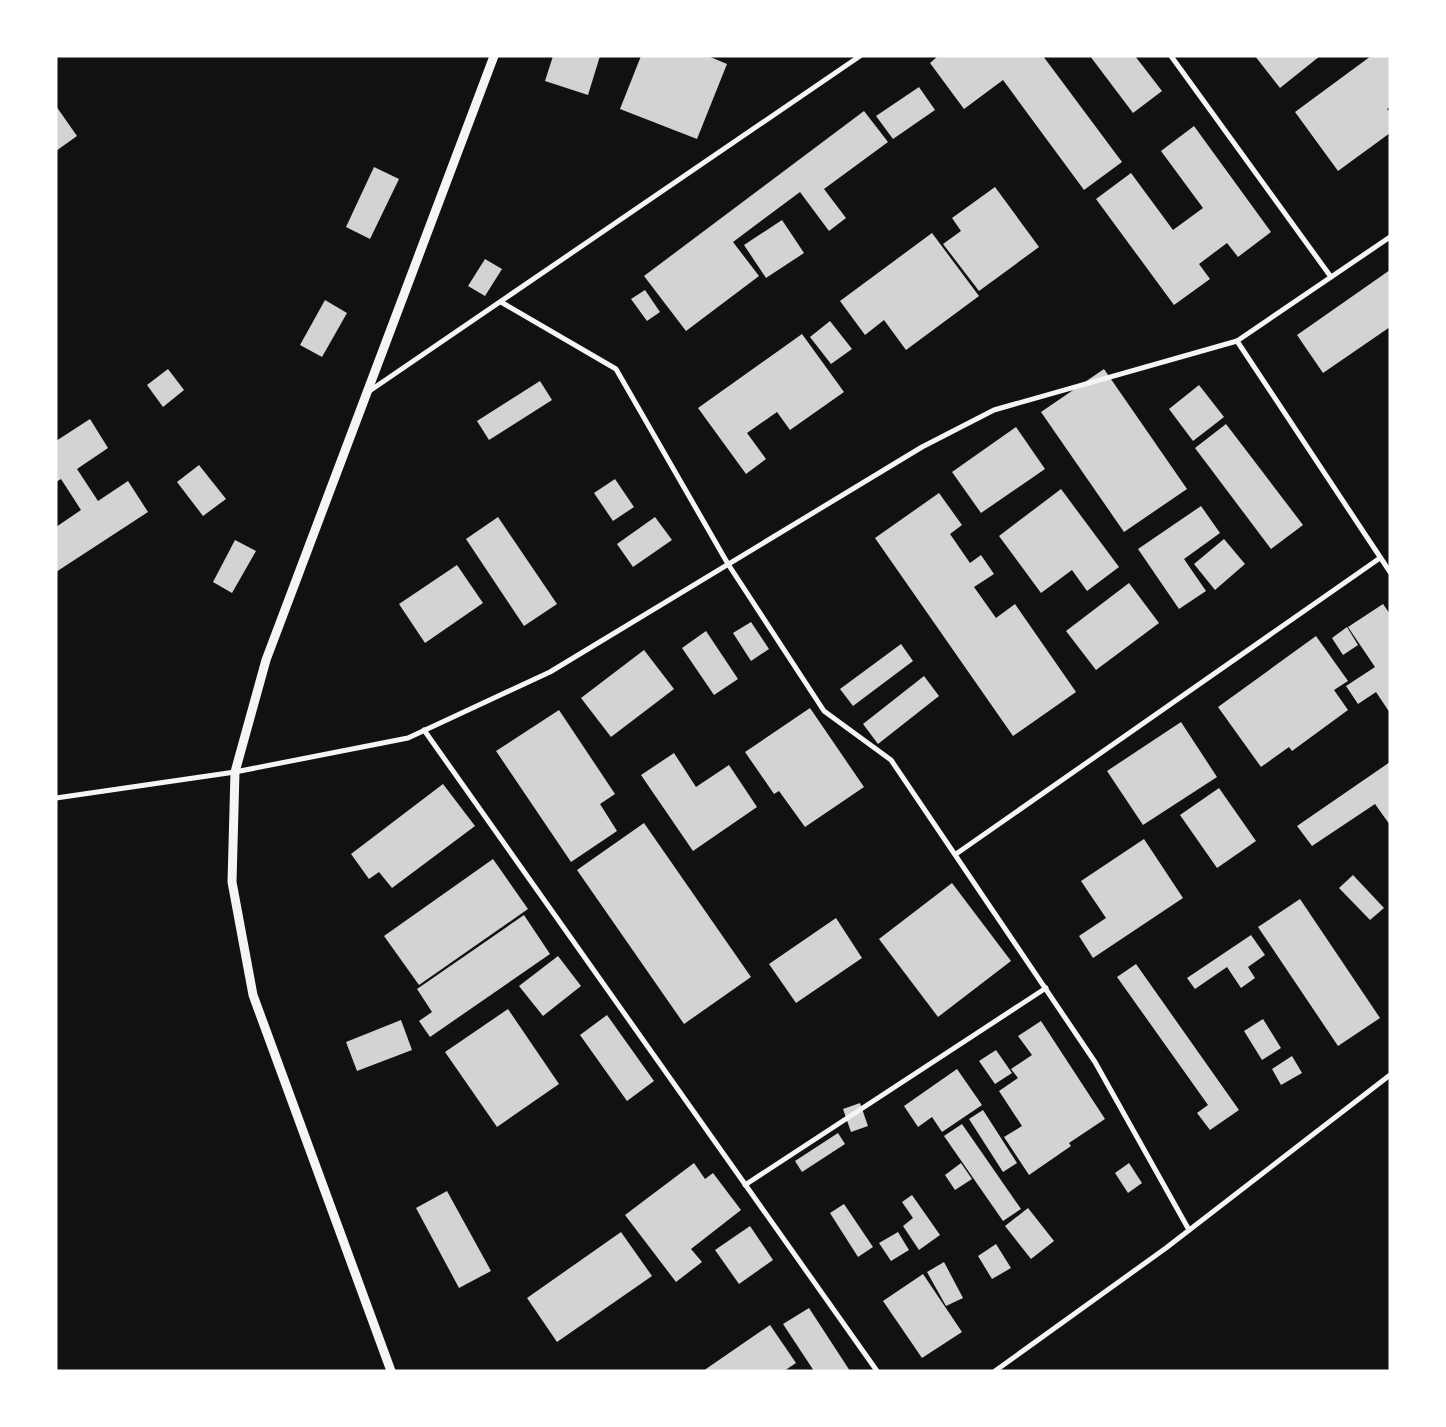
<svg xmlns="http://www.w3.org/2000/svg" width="1446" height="1427" viewBox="0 0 1446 1427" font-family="Lato,sans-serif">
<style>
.building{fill:#d3d3d3}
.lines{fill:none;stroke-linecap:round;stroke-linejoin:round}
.minor{stroke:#f5f5f5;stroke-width:5}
.tertiary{stroke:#f5f5f5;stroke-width:9}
</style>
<rect width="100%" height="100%" fill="#111"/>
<g class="building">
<path d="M 553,56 L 600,56 L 588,95 L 545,81 Z"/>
<path d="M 641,56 L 708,56 L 727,64 L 697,139 L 620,109 Z"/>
<path d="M 938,56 L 1043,56 L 1122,162 L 1084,190 L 1003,80 L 964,109 L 930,63 Z"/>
<path d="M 1090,56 L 1135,56 L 1162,91 L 1133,113 Z"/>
<path d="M 1255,56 L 1320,56 L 1280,88 Z"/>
<path d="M 1371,56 L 1390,56 L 1390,107 L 1387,109 L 1390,112 L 1390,133 L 1338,171 L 1295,112 Z"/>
<path d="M 919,87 L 935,110 L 893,139 L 876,116 Z"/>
<path d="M 56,106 L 77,136 L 56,151 Z"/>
<path d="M 864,111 L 888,142 L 824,189 L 846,218 L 829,231 L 800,192 L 733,242 L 759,276 L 686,331 L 644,276 Z"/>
<path d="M 1194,126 L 1271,232 L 1238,257 L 1227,243 L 1199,264 L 1210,279 L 1174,305 L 1096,199 L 1131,173 L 1173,230 L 1203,208 L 1161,151 Z"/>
<path d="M 374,167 L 399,179 L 370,239 L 346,227 Z"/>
<path d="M 995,187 L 1039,247 L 979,291 L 943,244 L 961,231 L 952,218 Z"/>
<path d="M 782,220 L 804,253 L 766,278 L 744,245 Z"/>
<path d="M 932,233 L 979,296 L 906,350 L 884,320 L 865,335 L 840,301 Z"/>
<path d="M 485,259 L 502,269 L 485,296 L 468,286 Z"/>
<path d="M 1390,270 L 1390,327 L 1323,373 L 1297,335 Z"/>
<path d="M 645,290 L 660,312 L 647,321 L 631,299 Z"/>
<path d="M 325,300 L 347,313 L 322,357 L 300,345 Z"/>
<path d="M 830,321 L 852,349 L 831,364 L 810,337 Z"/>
<path d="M 802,334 L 844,392 L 790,430 L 777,412 L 747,433 L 766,459 L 746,474 L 698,408 Z"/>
<path d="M 168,369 L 184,390 L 163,407 L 147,385 Z"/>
<path d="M 1104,369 L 1187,489 L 1124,532 L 1041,412 Z"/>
<path d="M 540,381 L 552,400 L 489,440 L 477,421 Z"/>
<path d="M 1199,385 L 1224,417 L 1193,441 L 1169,409 Z"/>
<path d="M 90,419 L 108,448 L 77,469 L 98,501 L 128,481 L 148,512 L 56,572 L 56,527 L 81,510 L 61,479 L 56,482 L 56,441 Z"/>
<path d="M 1226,424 L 1303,525 L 1271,549 L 1195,448 Z"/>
<path d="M 1016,427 L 1045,469 L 981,513 L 952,472 Z"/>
<path d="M 199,465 L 226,499 L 203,516 L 177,482 Z"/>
<path d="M 615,479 L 634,507 L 613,521 L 594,493 Z"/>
<path d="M 1061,489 L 1119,567 L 1087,591 L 1072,570 L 1041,593 L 999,536 Z"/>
<path d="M 939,493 L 962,525 L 950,534 L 970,563 L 981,555 L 994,574 L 974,587 L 996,618 L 1015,604 L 1076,692 L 1013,736 L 875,538 Z"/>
<path d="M 1201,506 L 1220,533 L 1184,559 L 1206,591 L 1179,609 L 1138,549 Z"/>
<path d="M 498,517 L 557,604 L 524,626 L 466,539 Z"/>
<path d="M 655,517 L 672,540 L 633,567 L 617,544 Z"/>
<path d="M 1224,539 L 1245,564 L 1215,590 L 1194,564 Z"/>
<path d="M 235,540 L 256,551 L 232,593 L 213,582 Z"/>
<path d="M 457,565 L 483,603 L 425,643 L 399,604 Z"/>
<path d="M 1129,583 L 1159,623 L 1096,670 L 1066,631 Z"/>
<path d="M 1383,604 L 1390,614 L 1390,713 L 1376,692 L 1358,704 L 1346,686 L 1375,667 L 1348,627 Z"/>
<path d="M 751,622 L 769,649 L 751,661 L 733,633 Z"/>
<path d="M 1347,627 L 1358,645 L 1343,655 L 1332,638 Z"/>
<path d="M 706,631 L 738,679 L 714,695 L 682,648 Z"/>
<path d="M 1316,636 L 1348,681 L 1334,690 L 1348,710 L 1292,751 L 1289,747 L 1261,767 L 1218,707 Z"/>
<path d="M 901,644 L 913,661 L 853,706 L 840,689 Z"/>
<path d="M 644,650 L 674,689 L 611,737 L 581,698 Z"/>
<path d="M 924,676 L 939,696 L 878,744 L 863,724 Z"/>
<path d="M 810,708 L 864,787 L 805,827 L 779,791 L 774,794 L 745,752 Z"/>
<path d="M 559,710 L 615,794 L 600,804 L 617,831 L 571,862 L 496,751 Z"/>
<path d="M 1181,722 L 1217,777 L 1143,825 L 1107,771 Z"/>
<path d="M 674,753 L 696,787 L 729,765 L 757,807 L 693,851 L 641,775 Z"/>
<path d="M 1390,762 L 1390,825 L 1375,804 L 1312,846 L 1297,826 Z"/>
<path d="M 443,784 L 475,826 L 392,888 L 379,872 L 369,879 L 351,854 Z"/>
<path d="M 1219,788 L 1256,841 L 1217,868 L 1180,815 Z"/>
<path d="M 644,823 L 751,977 L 684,1024 L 577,870 Z"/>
<path d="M 1144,839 L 1183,898 L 1093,958 L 1079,936 L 1106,918 L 1081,881 Z"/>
<path d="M 493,859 L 528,909 L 419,985 L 384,936 Z"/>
<path d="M 1353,875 L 1384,908 L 1370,920 L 1339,888 Z"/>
<path d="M 952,883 L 1011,961 L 938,1017 L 879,939 Z"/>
<path d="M 1300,899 L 1380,1018 L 1338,1046 L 1258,927 Z"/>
<path d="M 524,915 L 550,954 L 430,1037 L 419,1021 L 432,1012 L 417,989 Z"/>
<path d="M 836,918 L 862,958 L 796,1003 L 769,964 Z"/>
<path d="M 1251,935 L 1265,955 L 1248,967 L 1255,978 L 1241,988 L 1227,967 L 1195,989 L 1187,978 Z"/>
<path d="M 558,956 L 581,986 L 543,1016 L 519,986 Z"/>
<path d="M 1136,964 L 1239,1110 L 1210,1130 L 1197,1113 L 1208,1105 L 1117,977 Z"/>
<path d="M 508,1009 L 559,1084 L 497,1127 L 445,1052 Z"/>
<path d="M 607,1015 L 654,1081 L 627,1101 L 580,1035 Z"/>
<path d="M 1263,1019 L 1281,1048 L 1262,1060 L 1244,1031 Z"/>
<path d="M 401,1020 L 412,1050 L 357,1071 L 346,1042 Z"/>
<path d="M 1041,1021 L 1105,1119 L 1069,1143 L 1071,1146 L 1029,1175 L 1004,1137 L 1022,1126 L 999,1091 L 1018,1078 L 1011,1069 L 1032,1055 L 1018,1036 Z"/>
<path d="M 996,1050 L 1012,1073 L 995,1084 L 979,1061 Z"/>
<path d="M 1292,1056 L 1302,1073 L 1281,1085 L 1272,1069 Z"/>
<path d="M 957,1069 L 982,1105 L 942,1132 L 932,1117 L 918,1127 L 904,1106 Z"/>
<path d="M 860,1103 L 868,1126 L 851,1132 L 843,1109 Z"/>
<path d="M 983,1110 L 1017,1163 L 1003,1172 L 969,1119 Z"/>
<path d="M 962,1124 L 1021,1209 L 1003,1221 L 944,1136 Z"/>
<path d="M 838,1133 L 845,1144 L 802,1172 L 795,1161 Z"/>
<path d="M 694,1163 L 705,1179 L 713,1173 L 741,1210 L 691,1249 L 702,1262 L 676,1282 L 625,1215 Z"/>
<path d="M 961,1163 L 972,1179 L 955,1190 L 945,1175 Z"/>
<path d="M 1129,1163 L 1142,1183 L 1128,1193 L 1115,1173 Z"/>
<path d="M 447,1191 L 491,1271 L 459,1288 L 416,1208 Z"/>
<path d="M 912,1195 L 940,1235 L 919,1250 L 903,1226 L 913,1218 L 902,1202 Z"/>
<path d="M 844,1204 L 873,1247 L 858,1257 L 830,1213 Z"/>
<path d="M 1028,1208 L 1054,1241 L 1031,1259 L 1005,1226 Z"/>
<path d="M 750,1226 L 773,1260 L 739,1284 L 715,1250 Z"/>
<path d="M 621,1232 L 652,1276 L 557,1342 L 527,1298 Z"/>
<path d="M 898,1232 L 909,1250 L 891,1261 L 879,1243 Z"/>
<path d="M 996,1244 L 1011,1268 L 992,1279 L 978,1256 Z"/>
<path d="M 944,1262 L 963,1298 L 946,1306 L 927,1272 Z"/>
<path d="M 923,1274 L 962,1332 L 922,1358 L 883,1301 Z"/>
<path d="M 809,1308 L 850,1371 L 814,1371 L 783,1324 Z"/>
<path d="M 770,1325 L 796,1363 L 784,1371 L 703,1371 Z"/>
</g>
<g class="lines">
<g class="minor">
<path d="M 1171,56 L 1331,277"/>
<path d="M 501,302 L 616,369 L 728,564 L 824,711 L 891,760 L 1095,1062 L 1189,1230"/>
<path d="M 1237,341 L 1390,572"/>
<path d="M 368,392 L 860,56"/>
<path d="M 424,730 L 877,1371"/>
<path d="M 56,798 L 235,772 L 408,738 L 550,672 L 922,447 L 994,410 L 1237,341 L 1390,237"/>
<path d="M 956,854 L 1380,558"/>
<path d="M 745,1185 L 1046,988"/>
<path d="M 995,1371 L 1166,1248 L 1390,1075"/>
</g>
<path class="tertiary" d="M 391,1371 L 253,995 L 232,882 L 235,772 L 266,660 L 494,56"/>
</g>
<rect width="1446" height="1427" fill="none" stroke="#ffffff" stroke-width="115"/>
</svg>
